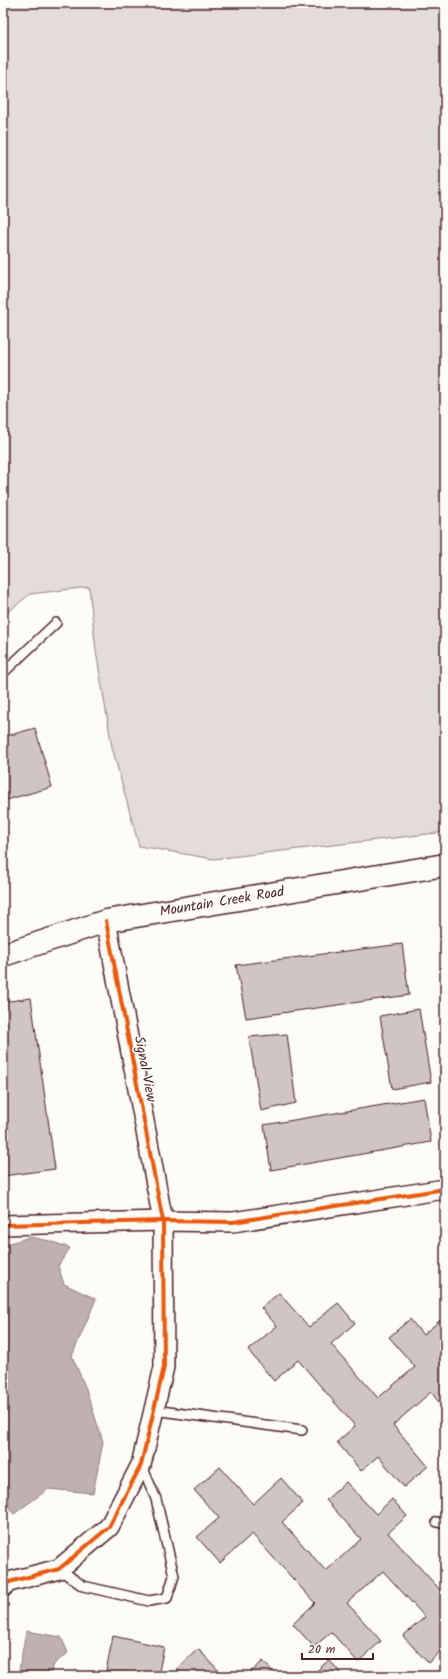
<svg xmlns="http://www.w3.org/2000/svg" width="448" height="1679" viewBox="0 0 448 1679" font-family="Kalam,sans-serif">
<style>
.green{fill:#e3dcda;stroke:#967e82}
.water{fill:#c0b1b1;stroke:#91777b}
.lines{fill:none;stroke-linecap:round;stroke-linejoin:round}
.stream{stroke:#91777b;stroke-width:7}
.building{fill:#d0c5c4;stroke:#4a1f2b}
.service-casing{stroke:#4a1f2b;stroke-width:12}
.minor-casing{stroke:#4a1f2b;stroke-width:22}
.secondary-casing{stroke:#4a1f2b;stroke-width:25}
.service{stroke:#fdfcf7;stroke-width:9}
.minor{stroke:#fdfcf7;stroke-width:19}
.secondary{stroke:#fdfcf7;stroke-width:22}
.cycleway-casing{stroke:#fdfcf7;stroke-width:6}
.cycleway{stroke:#e8590c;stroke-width:4}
.labels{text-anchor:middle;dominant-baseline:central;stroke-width:3.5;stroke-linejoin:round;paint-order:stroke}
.street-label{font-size:14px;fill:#4a1f2b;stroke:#fdfcf7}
</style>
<rect width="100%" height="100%" fill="#fdfcf7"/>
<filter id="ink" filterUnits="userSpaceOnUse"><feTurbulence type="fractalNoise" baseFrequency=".025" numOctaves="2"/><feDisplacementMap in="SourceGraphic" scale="8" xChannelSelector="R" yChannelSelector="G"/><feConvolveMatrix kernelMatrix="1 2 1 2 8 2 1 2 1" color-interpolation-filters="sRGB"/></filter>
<g filter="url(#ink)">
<path class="green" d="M 3,3 L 445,3 L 445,832 L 213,859 L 139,846 L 112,747 L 96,651 L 89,587 L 30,594 L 3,616 Z"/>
<g class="water">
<path d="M 30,1237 L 50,1241 L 70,1248 L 58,1266 L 64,1284 L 96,1299 L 72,1356 L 86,1389 L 103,1442 L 93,1493 L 48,1489 L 14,1514 L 3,1503 L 3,1245 Z"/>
<path d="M 26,1631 L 61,1637 L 68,1653 L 54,1664 L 50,1676 L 18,1676 Z"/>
</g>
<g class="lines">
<path class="stream" d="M 3,1536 L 4,1495"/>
</g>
<g class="building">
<path d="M 35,728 L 52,787 L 3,801 L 3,737 Z"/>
<path d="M 402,944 L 409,995 L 246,1018 L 236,965 Z"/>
<path d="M 31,998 L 55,1169 L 3,1176 L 3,1002 Z"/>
<path d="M 419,1009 L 431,1082 L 392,1089 L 380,1016 Z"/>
<path d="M 287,1034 L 296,1103 L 261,1111 L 249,1037 Z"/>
<path d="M 424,1098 L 431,1142 L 271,1170 L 264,1125 Z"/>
<path d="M 279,1293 L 309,1327 L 338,1303 L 355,1323 L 331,1344 L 378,1398 L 415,1367 L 389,1337 L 410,1319 L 423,1335 L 445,1316 L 445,1351 L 439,1356 L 445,1363 L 445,1410 L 431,1392 L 393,1425 L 428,1466 L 404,1487 L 378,1456 L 361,1471 L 337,1442 L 355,1426 L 298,1360 L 274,1381 L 248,1350 L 277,1326 L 261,1308 Z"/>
<path d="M 220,1467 L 253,1504 L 281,1478 L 303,1503 L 282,1522 L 326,1571 L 361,1539 L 326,1500 L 346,1482 L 376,1514 L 392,1499 L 407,1516 L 388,1533 L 445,1595 L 445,1647 L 428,1663 L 403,1636 L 425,1617 L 383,1571 L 347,1603 L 381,1641 L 358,1662 L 331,1632 L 314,1647 L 293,1624 L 315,1603 L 252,1534 L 220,1563 L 197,1537 L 219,1518 L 194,1490 Z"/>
<path d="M 113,1636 L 164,1647 L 158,1676 L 105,1676 Z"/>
<path d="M 198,1649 L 224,1676 L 183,1676 L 177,1669 Z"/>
<path d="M 329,1660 L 344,1676 L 311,1676 Z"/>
<path d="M 263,1661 L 277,1676 L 247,1676 Z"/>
</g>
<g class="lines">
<defs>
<g id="service">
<path d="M 3,673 L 56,623"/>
<path d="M 154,1410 L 302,1430"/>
<path d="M 437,1522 L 445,1524"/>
<path d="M 59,1569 L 83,1586 L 149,1601 L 167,1598 L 174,1576 L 156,1499 L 142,1466"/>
</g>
<g id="minor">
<path d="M 3,1225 L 163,1221 L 233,1222 L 445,1189"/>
<path d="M 3,1587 L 9,1582 L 59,1569 L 109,1527 L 141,1465 L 164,1367 L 163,1221 L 106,921"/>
</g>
<g id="secondary">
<path id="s1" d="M 3,955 L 106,921 L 445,865"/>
</g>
</defs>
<use href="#service" class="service-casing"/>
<use href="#minor" class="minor-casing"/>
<use href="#secondary" class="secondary-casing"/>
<use href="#service" class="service"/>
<use href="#minor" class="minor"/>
<use href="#secondary" class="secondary"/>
<defs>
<g id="cycleway">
<path d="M 3,1225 L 163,1221 L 233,1222 L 445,1189"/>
<path d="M 3,1587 L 9,1582 L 59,1569 L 109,1527 L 141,1465 L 164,1367 L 163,1221 L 106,921"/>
</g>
</defs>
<use href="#cycleway" class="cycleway-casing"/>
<use href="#cycleway" class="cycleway"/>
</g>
</g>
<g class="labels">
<g class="street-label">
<text stroke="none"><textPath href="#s1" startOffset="226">Mountain Creek Road</textPath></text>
<text transform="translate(145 1069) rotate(79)">Signal View</text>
</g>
</g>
<rect width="448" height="1679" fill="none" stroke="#fdfcf7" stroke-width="16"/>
<rect x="8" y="8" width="432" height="1663" fill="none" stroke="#4a1f2b" stroke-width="1.5" filter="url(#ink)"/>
<path d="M302 1653v6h71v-6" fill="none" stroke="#4a1f2b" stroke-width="2"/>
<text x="308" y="1653" font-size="12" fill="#4a1f2b" stroke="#fdfcf7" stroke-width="3" paint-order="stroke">20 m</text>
</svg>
